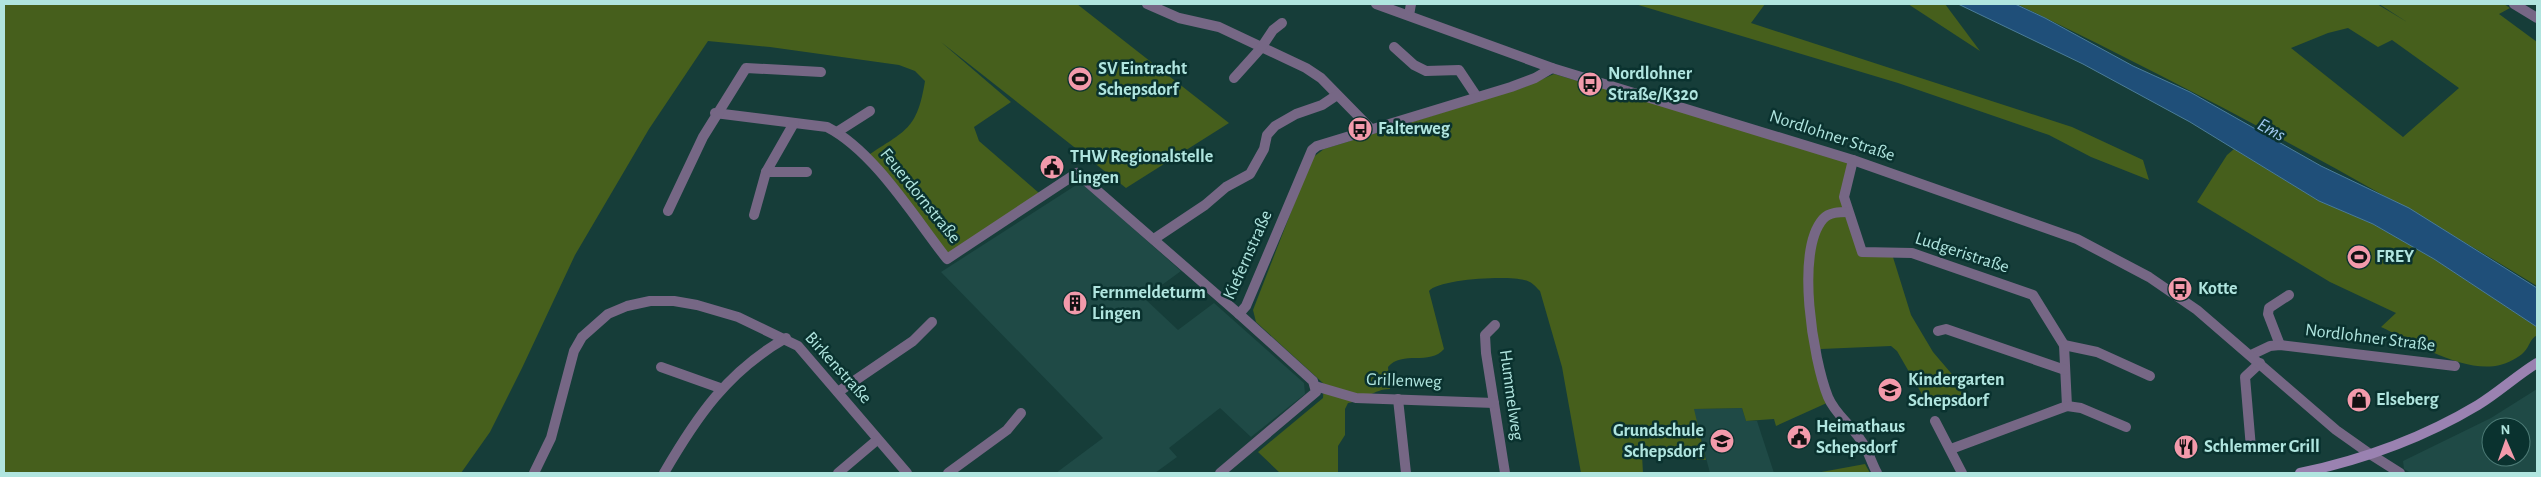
<svg xmlns="http://www.w3.org/2000/svg" width="2541" height="477" viewBox="0 0 2541 477" font-family="'Alegreya Sans',sans-serif">
<style>
.built{fill:#1f4a46;fill-rule:evenodd}
.green{fill:#465f1c;fill-rule:evenodd}
.water{fill:#1f4f79;stroke:#4a7c98}
.lines{fill:none;stroke-linecap:round;stroke-linejoin:round}
.minor{stroke:#766785;stroke-width:10}
.tertiary{stroke:#766785;stroke-width:10}
.secondary{stroke:#9a82b1;stroke-width:10}
.labels{text-anchor:middle;dominant-baseline:central;stroke-width:5;stroke-linejoin:round;paint-order:stroke}
.poi-label{font-size:18px;font-weight:bold;fill:#b0e5df;stroke:#0a322f;text-anchor:start}
.street-label{font-size:18px;fill:#b0e5df;stroke:#0a322f}
.water-label{font-size:19px;font-style:italic;fill:#9fc7ee;stroke:#0a322f}
</style>
<rect width="100%" height="100%" fill="#163d39"/>
<g class="built">
<path d="M 1081,182 L 1181,271 L 1144,298 L 1178,330 L 1214,303 L 1304,383 L 1305,394 L 1251,437 L 1220,408 L 1169,448 L 1177,457 L 1155,473 L 1056,473 L 1103,438 L 941,272 Z"/>
<path d="M 2537,389 L 2537,473 L 2411,473 L 2404,469 L 2403,461 L 2491,418 ZM 2491,427 L 2521,427 L 2521,457 L 2491,457 Z"/>
<path d="M 1742,408 L 1746,421 L 1757,421 L 1774,473 L 1710,473 L 1693,409 Z"/>
</g>
<g class="green">
<path d="M 4,4 L 1077,4 L 1229,123 L 1126,188 L 941,42 L 1011,102 L 974,127 L 979,141 L 1039,193 L 947,259 L 867,156 C 906,130 917,130 925,81 L 915,71 L 899,65 L 770,47 L 708,41 L 649,129 L 575,255 L 522,368 L 490,432 L 461,473 L 4,473 Z"/>
<path d="M 1635,4 L 1765,4 L 1751,23 L 2072,127 L 2143,160 L 2149,180 L 2091,157 L 2049,135 L 1898,83 Z"/>
<path d="M 1908,4 L 1945,4 L 1980,51 Z"/>
<path d="M 2017,4 L 2377,4 L 2407,22 L 2379,4 L 2504,4 L 2510,8 L 2499,14 L 2537,42 L 2537,286 C 2370,183 2194,90 2017,4 ZM 2348,28 L 2378,47 L 2392,40 L 2459,88 L 2403,137 L 2291,48 L 2328,33 Z"/>
<path d="M 1554,74 L 1850,160 L 1847,195 L 1866,254 L 1892,254 L 1911,315 L 1933,352 L 1968,393 L 1940,403 L 1927,403 L 1897,351 L 1891,346 L 1821,349 L 1817,357 L 1829,402 L 1776,426 L 1774,419 L 1746,421 L 1742,408 L 1694,409 L 1706,460 L 1642,455 L 1643,473 L 1581,473 L 1562,367 L 1540,291 C 1535,286 1531,281 1524,280 C 1508,275 1438,279 1429,291 L 1444,349 C 1430,366 1402,350 1388,367 L 1390,389 C 1374,389 1364,401 1348,403 L 1345,409 L 1345,435 L 1338,446 L 1338,473 L 1280,473 L 1258,452 L 1323,398 L 1324,384 L 1256,322 L 1253,310 L 1312,158 L 1324,149 L 1522,88 Z"/>
<path d="M 2234,149 L 2319,201 L 2373,224 L 2434,259 L 2537,327 L 2537,335 C 2529,340 2530,346 2524,352 C 2520,357 2506,364 2500,365 C 2464,374 2413,342 2381,327 L 2396,313 L 2330,282 L 2197,202 L 2227,155 Z"/>
<path d="M 1865,464 L 1870,473 L 1814,473 L 1816,473 Z"/>
</g>
<path class="water" d="M 1958,4 L 2015,4 L 2045,18 L 2133,66 L 2190,92 L 2321,166 L 2409,208 L 2537,288 L 2537,327 L 2434,259 L 2373,224 L 2319,201 L 2190,122 L 2083,64 Z"/>
<g class="lines">
<g class="minor">
<path d="M 1147,4 L 1179,18 L 1219,27 L 1306,68 L 1321,78 L 1371,129"/>
<path d="M 2514,4 L 2537,18"/>
<path d="M 1409,15 L 1411,4"/>
<path d="M 1394,47 L 1414,65 L 1426,71 L 1459,70 L 1477,97"/>
<path d="M 1234,78 L 1261,48 L 1273,30 L 1282,23"/>
<path d="M 715,113 L 827,127 C 874,151 914,217 947,259 L 1077,173 L 1239,314"/>
<path d="M 837,132 L 870,111"/>
<path d="M 1853,160 L 1844,197 L 1862,252 L 1912,253 L 2033,295 L 2064,345 L 2067,406 L 1951,449"/>
<path d="M 766,172 L 807,172"/>
<path d="M 668,211 L 703,137 L 746,68 L 821,72"/>
<path d="M 1848,212 C 1840,212 1829,212 1823,219 C 1795,251 1813,359 1828,397 C 1835,414 1850,424 1860,439 C 1868,449 1871,462 1877,473"/>
<path d="M 754,215 L 766,172 L 794,123"/>
<path d="M 1154,239 L 1205,205 L 1226,187 L 1250,174 L 1264,149 L 1267,135 L 1275,126 L 1296,114 L 1322,105 L 1337,95"/>
<path d="M 1495,325 L 1485,335 L 1486,353 L 1505,473"/>
<path d="M 1938,331 L 1946,329 L 2065,370"/>
<path d="M 2064,345 L 2097,352 L 2150,376"/>
<path d="M 2280,345 L 2268,314 L 2269,308 L 2289,295"/>
<path d="M 2251,355 L 2270,346 L 2280,345 L 2455,366"/>
<path d="M 661,367 L 720,388"/>
<path d="M 1315,386 L 1356,398 L 1494,403"/>
<path d="M 838,392 L 913,341 L 932,322"/>
<path d="M 1398,399 L 1406,473"/>
<path d="M 2067,406 L 2081,408 L 2126,427"/>
<path d="M 1935,421 L 1962,473"/>
<path d="M 2251,448 L 2245,377 L 2260,363"/>
<path d="M 2370,454 L 2400,473"/>
<path d="M 534,473 L 551,438 L 574,351 L 582,337 L 608,314 L 627,306 L 650,301 L 674,301 L 697,305 L 738,317 L 798,346 L 907,473"/>
<path d="M 664,473 C 697,416 728,371 786,338"/>
<path d="M 838,473 L 877,440"/>
<path d="M 948,473 L 1007,430 L 1021,413"/>
<path d="M 1220,473 L 1316,392 L 1313,381 L 1239,314 L 1246,306 L 1312,150 L 1317,146 L 1511,87 L 1535,78 L 1552,68"/>
</g>
<path class="tertiary" d="M 1376,4 L 1552,68 L 1853,160 L 2077,239 L 2149,277 L 2197,310 L 2336,430 L 2370,454"/>
<path class="secondary" d="M 2300,473 C 2362,460 2423,438 2478,405 C 2499,392 2516,376 2537,363"/>
</g>
<defs>
<symbol id="stadium-disc" viewBox="-11 -11 22 22"><circle r="9.5" fill="#f39aab" stroke="#0a322f"/><path d="M0-5a6.5 5 0 1 0 0 10a6.5 5 0 1 0 0-10ZM-3.5-1.8h7v3.6h-7Z" fill="#111"/></symbol>
<symbol id="bus-disc" viewBox="-11 -11 22 22"><circle r="9.5" fill="#f39aab" stroke="#0a322f"/><path d="M-5-6H5V4H4V6H2V4H-2V6H-4V4H-5ZM-3.5-4V0h7V-4ZM-3.5 1.2v1.5H-2V1.2ZM2 1.2v1.5H3.5V1.2Z" fill="#111"/></symbol>
<symbol id="civic-disc" viewBox="-11 -11 22 22"><circle r="9.5" fill="#f39aab" stroke="#0a322f"/><path d="M-.6-6.5H3V-4.5H.6V-3L4-1V1h2V6H-6V1h2V-1L-.6-3ZM-1.2 2.5V6h2.4V2.5Z" fill="#111"/></symbol>
<symbol id="building-disc" viewBox="-11 -11 22 22"><circle r="9.5" fill="#f39aab" stroke="#0a322f"/><path d="M-4-6H4V6H1V3H-1V6H-4ZM-2.5-4.3h1.7v1.8h-1.7ZM.8-4.3h1.7v1.8H.8ZM-2.5-1h1.7V.8h-1.7ZM.8-1h1.7V.8H.8Z" fill="#111"/></symbol>
<symbol id="school-disc" viewBox="-11 -11 22 22"><circle r="9.5" fill="#f39aab" stroke="#0a322f"/><path d="M0-5L7-2L0 1L-7-2ZM-4 1L0 2.5L4 1V4Q0 6-4 4Z" fill="#111"/></symbol>
<symbol id="shop-disc" viewBox="-11 -11 22 22"><circle r="9.5" fill="#f39aab" stroke="#0a322f"/><path d="M-5-2.5h2.3a2.7 3.5 0 0 1 5.4 0H5L5.5 6h-11ZM-1.5-2.5h3a1.5 2.3 0 0 0-3 0Z" fill="#111"/></symbol>
<symbol id="restaurant-disc" viewBox="-11 -11 22 22"><circle r="9.5" fill="#f39aab" stroke="#0a322f"/><path d="M-5-6h1v4h1v-4h1v4h1v-4h1v5L-1.5 .5V6h-2V.5L-5-1ZM5-6V6H3V1.5H1.5Q1.5-4 5-6Z" fill="#111"/></symbol>
</defs>
<g fill-rule="evenodd">
<use href="#stadium-disc" x="1066" y="65" width="28" height="28"/>
<use href="#bus-disc" x="1576" y="70" width="28" height="28"/>
<use href="#bus-disc" x="1346" y="115" width="28" height="28"/>
<use href="#civic-disc" x="1038" y="153" width="28" height="28"/>
<use href="#stadium-disc" x="2345" y="243" width="28" height="28"/>
<use href="#bus-disc" x="2166" y="275" width="28" height="28"/>
<use href="#building-disc" x="1061" y="289" width="28" height="28"/>
<use href="#school-disc" x="1876" y="376" width="28" height="28"/>
<use href="#shop-disc" x="2345" y="386" width="28" height="28"/>
<use href="#civic-disc" x="1785" y="423" width="28" height="28"/>
<use href="#school-disc" x="1708" y="427" width="28" height="28"/>
<use href="#restaurant-disc" x="2172" y="433" width="28" height="28"/>
</g>
<g class="labels">
<g class="poi-label">
<text x="1098" y="69">SV Eintracht<tspan x="1098" dy="21">Schepsdorf</tspan></text>
<text x="1608" y="74">Nordlohner<tspan x="1608" dy="21">Straße/K320</tspan></text>
<text x="1378" y="129">Falterweg</text>
<text x="1070" y="157">THW Regionalstelle<tspan x="1070" dy="21">Lingen</tspan></text>
<text x="2376" y="257">FREY</text>
<text x="2198" y="289">Kotte</text>
<text x="1092" y="293">Fernmeldeturm<tspan x="1092" dy="21">Lingen</tspan></text>
<text x="1908" y="380">Kindergarten<tspan x="1908" dy="21">Schepsdorf</tspan></text>
<text x="2376" y="400">Elseberg</text>
<text x="1816" y="427">Heimathaus<tspan x="1816" dy="21">Schepsdorf</tspan></text>
<text x="1704" y="431" text-anchor="end">Grundschule<tspan x="1704" dy="21">Schepsdorf</tspan></text>
<text x="2204" y="447">Schlemmer Grill</text>
</g>
<g class="street-label">
<text transform="translate(1832 136) rotate(18)">Nordlohner Straße</text>
<text transform="translate(920 196) rotate(51)">Feuerdornstraße</text>
<text transform="translate(1962 253) rotate(18)">Ludgeristraße</text>
<text transform="translate(1248 255) rotate(-66)">Kiefernstraße</text>
<text transform="translate(2370 338) rotate(7)">Nordlohner Straße</text>
<text transform="translate(838 368) rotate(48)">Birkenstraße</text>
<text transform="translate(1404 381) rotate(2)">Grillenweg</text>
<text transform="translate(1511 395) rotate(82)">Hummelweg</text>
</g>
<g class="water-label">
<text transform="translate(2271 130) rotate(29)">Ems</text>
</g>
</g>
<rect width="2541" height="477" fill="none" stroke="#b0e5df" stroke-width="10"/>
<g transform="translate(2506 442) rotate(358)"><circle r="24" fill="#0a322f" stroke="#4c7a75"/>
<path d="M0-4L9 19L0 12L-9 19Z" fill="#f39aab"/>
<text y="-8" font-size="14" font-weight="bold" text-anchor="middle" fill="#b0e5df">N</text>
</g>
</svg>
